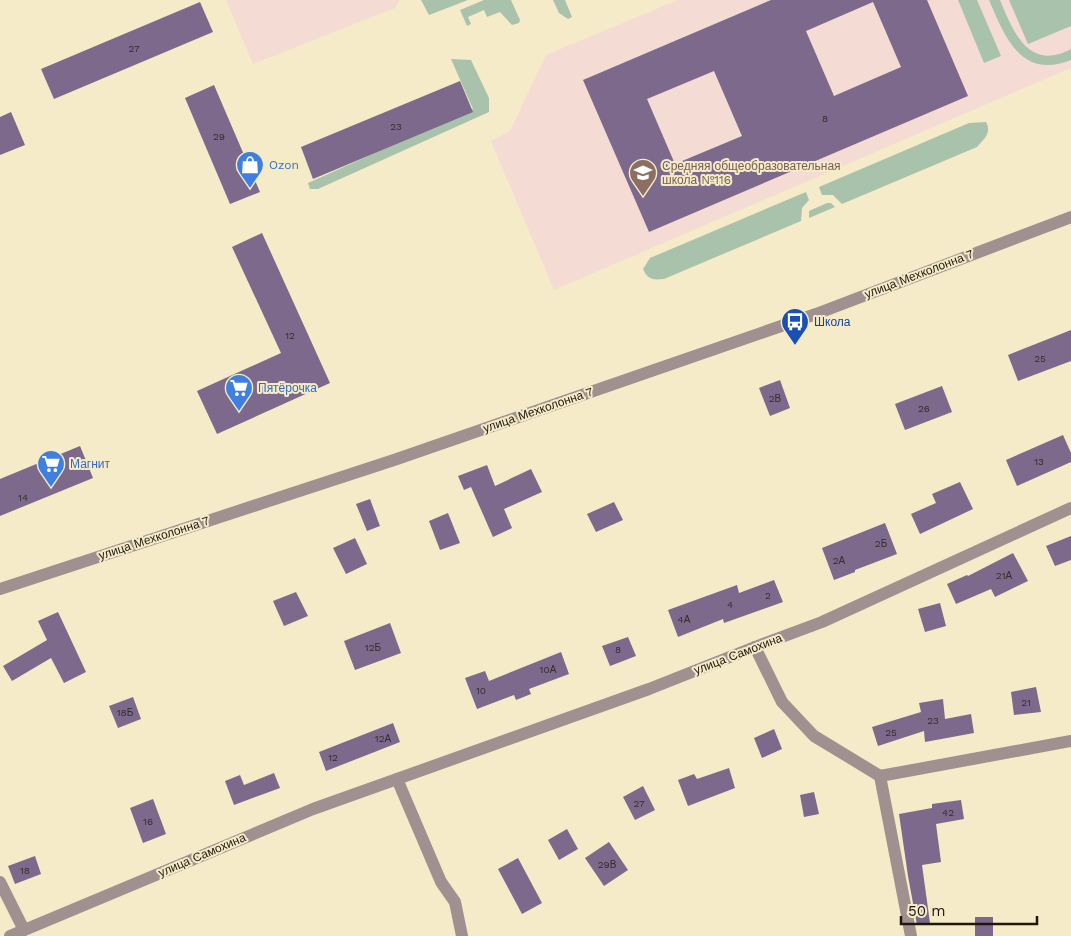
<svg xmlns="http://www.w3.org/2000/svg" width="1071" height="936" viewBox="0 0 1071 936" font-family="'Work Sans',sans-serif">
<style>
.education{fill:#f4dbd3}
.green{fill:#a9c2ab}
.building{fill:#7c698b;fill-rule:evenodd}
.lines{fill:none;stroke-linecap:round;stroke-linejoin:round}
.minor{stroke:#a19090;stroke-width:12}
.tertiary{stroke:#a19090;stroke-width:12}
.labels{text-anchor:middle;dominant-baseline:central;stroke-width:4;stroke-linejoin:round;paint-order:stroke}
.number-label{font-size:10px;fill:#342c2c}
.shop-label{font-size:12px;fill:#366cbe;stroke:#f5ebc9;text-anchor:start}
.education-label{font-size:12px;fill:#785e54;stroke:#f5ebc9;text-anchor:start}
.street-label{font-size:12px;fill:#1c180c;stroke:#f5ebc9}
.transit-label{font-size:12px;fill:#164399;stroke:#f5ebc9;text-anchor:start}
</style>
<rect width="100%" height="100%" fill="#f5ebc9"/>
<g class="education">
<path d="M 226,0 L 400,0 L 395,8 L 253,64 Z"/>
<path d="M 678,0 L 1071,0 L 1071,68 L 554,290 L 491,141 L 510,131 L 546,55 Z"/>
</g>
<g class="green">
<path d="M 421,0 L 468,0 L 429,15 Z"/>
<path d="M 484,0 L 511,0 L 520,20 L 519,23 L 512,25 L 500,12 L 487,17 L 484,10 L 468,17 L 471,24 L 467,26 L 460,10 Z"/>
<path d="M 553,0 L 565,0 L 572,17 L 568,19 L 559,13 Z"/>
<path d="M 958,0 L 977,0 L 1001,56 L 984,63 Z"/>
<path d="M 989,0 L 1000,0 C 1013,31 1028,72 1071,49 L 1071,60 C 1021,80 1005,37 989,0 Z"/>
<path d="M 1009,0 L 1071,0 L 1071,26 L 1028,44 Z"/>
<path d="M 451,59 L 471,60 L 489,98 L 489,112 L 318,189 L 310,189 L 308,183 L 473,109 Z"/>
<path d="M 986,122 C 992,133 984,139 977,147 L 842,204 L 833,195 L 822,195 L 819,187 L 969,123 Z"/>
<path d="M 806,192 L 809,200 L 802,208 L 801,221 L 664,279 C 653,280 648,280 643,269 L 650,258 Z"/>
<path d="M 827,203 L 831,203 L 835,207 L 809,218 L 809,211 Z"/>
</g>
<g class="building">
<path d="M 771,0 L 927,0 L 968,96 L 649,232 L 583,80 ZM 873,2 L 901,67 L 834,96 L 806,31 ZM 714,71 L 742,136 L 675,164 L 647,99 Z"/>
<path d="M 200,2 L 213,32 L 54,99 L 41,69 Z"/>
<path d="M 460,81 L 473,112 L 313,179 L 301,147 Z"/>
<path d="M 214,85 L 260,192 L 230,204 L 185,98 Z"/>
<path d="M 11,112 L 25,145 L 0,155 L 0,117 Z"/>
<path d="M 262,233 L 330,383 L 217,434 L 197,391 L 281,353 L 232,247 Z"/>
<path d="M 1071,330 L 1071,361 L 1018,381 L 1008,355 Z"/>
<path d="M 780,380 L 790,408 L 770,416 L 759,388 Z"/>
<path d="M 942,386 L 952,412 L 905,430 L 895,404 Z"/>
<path d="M 1063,435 L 1071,453 L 1071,462 L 1017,486 L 1006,460 Z"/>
<path d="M 80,446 L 93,478 L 0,516 L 0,479 Z"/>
<path d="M 487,465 L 495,486 L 531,469 L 542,492 L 504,509 L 512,528 L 493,537 L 471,487 L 464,490 L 458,476 Z"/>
<path d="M 960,482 L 973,509 L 920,534 L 911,514 L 936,503 L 932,494 Z"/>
<path d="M 370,499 L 380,526 L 367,531 L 356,504 Z"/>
<path d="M 614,502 L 623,520 L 596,532 L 587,514 Z"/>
<path d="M 448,513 L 460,543 L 440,550 L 429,521 Z"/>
<path d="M 885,523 L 897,554 L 855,570 L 855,572 L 834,580 L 822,548 Z"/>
<path d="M 1071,536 L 1071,560 L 1055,566 L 1046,546 Z"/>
<path d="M 355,538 L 367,564 L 346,574 L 333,548 Z"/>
<path d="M 1013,553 L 1028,581 L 995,597 L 991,589 L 956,604 L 947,584 L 967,575 L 968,576 Z"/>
<path d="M 774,580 L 783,602 L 724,623 L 723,619 L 678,637 L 668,610 L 737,585 L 739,593 Z"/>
<path d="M 296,592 L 308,616 L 284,626 L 273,601 Z"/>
<path d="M 940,603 L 946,626 L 925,632 L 918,609 Z"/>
<path d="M 58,612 L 86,672 L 64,683 L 51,658 L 12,681 L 3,666 L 47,640 L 38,621 Z"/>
<path d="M 390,623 L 401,653 L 355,670 L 344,641 Z"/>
<path d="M 628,637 L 636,656 L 610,666 L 602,646 Z"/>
<path d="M 561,652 L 569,674 L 529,689 L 531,694 L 516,700 L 514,695 L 477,709 L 465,678 L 485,671 L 489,681 Z"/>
<path d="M 1036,687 L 1041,712 L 1014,715 L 1011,692 Z"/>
<path d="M 133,697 L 141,719 L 118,728 L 109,706 Z"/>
<path d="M 943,699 L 945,719 L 971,714 L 974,733 L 925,742 L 924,731 L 878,746 L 872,727 L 921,712 L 919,703 Z"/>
<path d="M 393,723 L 400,742 L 326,771 L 319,752 Z"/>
<path d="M 774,729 L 782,749 L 762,758 L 754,738 Z"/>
<path d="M 729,768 L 735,788 L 688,806 L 678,780 L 694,774 L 697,779 Z"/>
<path d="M 274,773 L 280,788 L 234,805 L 225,781 L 240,775 L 244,785 Z"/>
<path d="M 643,786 L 655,810 L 635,820 L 623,797 Z"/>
<path d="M 814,792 L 819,814 L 804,817 L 800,795 Z"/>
<path d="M 153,799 L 166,834 L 143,843 L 130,808 Z"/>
<path d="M 961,800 L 964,819 L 936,824 L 941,862 L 922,865 L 930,923 L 917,925 L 908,876 L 899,814 L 932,808 L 932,804 Z"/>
<path d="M 567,829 L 578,849 L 559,860 L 548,840 Z"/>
<path d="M 609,842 L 628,870 L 604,886 L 585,858 Z"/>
<path d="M 35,856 L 41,874 L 15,884 L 8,866 Z"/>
<path d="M 518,858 L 542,903 L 522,914 L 498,869 Z"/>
<rect x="975" y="917" width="18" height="19"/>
</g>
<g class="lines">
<g class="minor">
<path d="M 755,647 L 782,702 L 814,736 L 880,776 L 1071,741"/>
<path d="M 880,776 L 911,936"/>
<path d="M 397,779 L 441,882 L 455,902 L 462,936"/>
<path d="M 0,882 L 24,930"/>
<path d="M 10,936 L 313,809 L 649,689 L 755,647 L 822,622 L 1071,508"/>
</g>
<path class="tertiary" d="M 0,589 L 394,460 L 816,314 L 1071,217"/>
</g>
<defs>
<symbol id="shop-pin" viewBox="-11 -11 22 30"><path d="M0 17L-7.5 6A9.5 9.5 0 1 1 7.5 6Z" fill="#3f7fe0" stroke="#f5ebc9"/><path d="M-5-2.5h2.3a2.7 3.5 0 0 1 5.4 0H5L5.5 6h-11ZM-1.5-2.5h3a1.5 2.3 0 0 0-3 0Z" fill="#fff"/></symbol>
<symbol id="school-pin" viewBox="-11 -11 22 30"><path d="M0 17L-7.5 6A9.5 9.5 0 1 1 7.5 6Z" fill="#8d6e63" stroke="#f5ebc9"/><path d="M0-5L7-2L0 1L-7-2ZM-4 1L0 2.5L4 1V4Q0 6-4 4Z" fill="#fff"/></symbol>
<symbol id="bus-pin" viewBox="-11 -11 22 30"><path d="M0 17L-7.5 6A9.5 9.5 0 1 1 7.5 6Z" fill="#1a4fb4" stroke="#f5ebc9"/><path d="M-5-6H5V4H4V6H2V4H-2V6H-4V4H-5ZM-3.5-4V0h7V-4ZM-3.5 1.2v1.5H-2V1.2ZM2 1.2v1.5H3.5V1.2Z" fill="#fff"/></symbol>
<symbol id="supermarket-pin" viewBox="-11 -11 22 30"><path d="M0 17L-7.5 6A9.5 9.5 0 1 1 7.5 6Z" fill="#3f7fe0" stroke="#f5ebc9"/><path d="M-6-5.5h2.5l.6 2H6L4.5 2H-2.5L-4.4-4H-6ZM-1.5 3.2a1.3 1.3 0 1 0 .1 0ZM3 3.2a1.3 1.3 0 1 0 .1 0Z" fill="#fff"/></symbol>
</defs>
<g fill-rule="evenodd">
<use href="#shop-pin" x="234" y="149" width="32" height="43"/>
<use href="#school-pin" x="627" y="157" width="32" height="43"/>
<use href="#bus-pin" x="779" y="306" width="32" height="43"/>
<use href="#supermarket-pin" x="223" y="372" width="32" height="43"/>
<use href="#supermarket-pin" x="35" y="448" width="32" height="43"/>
</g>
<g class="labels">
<g class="number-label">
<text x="134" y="48">27</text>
<text x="825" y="118">8</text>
<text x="396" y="126">23</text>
<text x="219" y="136">29</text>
<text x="290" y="335">12</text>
<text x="1040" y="358">25</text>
<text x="775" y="398">2В</text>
<text x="924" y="408">26</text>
<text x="1039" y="461">13</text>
<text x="23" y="497">14</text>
<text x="881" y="543">2Б</text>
<text x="839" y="560">2А</text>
<text x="1004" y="575">21А</text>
<text x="768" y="595">2</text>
<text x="730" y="604">4</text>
<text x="684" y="619">4А</text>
<text x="373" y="647">12Б</text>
<text x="618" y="649">8</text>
<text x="548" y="669">10А</text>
<text x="481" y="690">10</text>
<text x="1026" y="702">21</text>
<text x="125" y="712">18Б</text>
<text x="933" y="720">23</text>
<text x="891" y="732">25</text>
<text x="383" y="738">12А</text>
<text x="333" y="757">12</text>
<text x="639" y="803">27</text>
<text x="948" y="812">42</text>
<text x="148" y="821">16</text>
<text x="607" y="864">29В</text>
<text x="25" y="870">18</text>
</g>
<g class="shop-label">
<text x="269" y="165">Ozon</text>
<text x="258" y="388">Пятёрочка</text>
<text x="70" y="464">Магнит</text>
</g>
<g class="education-label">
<text x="662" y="166">Средняя общеобразовательная<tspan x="662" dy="14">школа №116</tspan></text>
</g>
<g class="street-label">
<text transform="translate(919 274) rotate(-21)">улица Мехколонна 7</text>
<text transform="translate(538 410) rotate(-19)">улица Мехколонна 7</text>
<text transform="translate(154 538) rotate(-18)">улица Мехколонна 7</text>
<text transform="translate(738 654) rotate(-21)">улица Самохина</text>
<text transform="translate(202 855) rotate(-23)">улица Самохина</text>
</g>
<g class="transit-label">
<text x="814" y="322">Школа</text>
</g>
</g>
<path d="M901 916v8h136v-8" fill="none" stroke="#1c180c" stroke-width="2.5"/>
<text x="908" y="916" font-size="15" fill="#1c180c" stroke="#f5ebc9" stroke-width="4" paint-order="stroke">50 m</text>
</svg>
